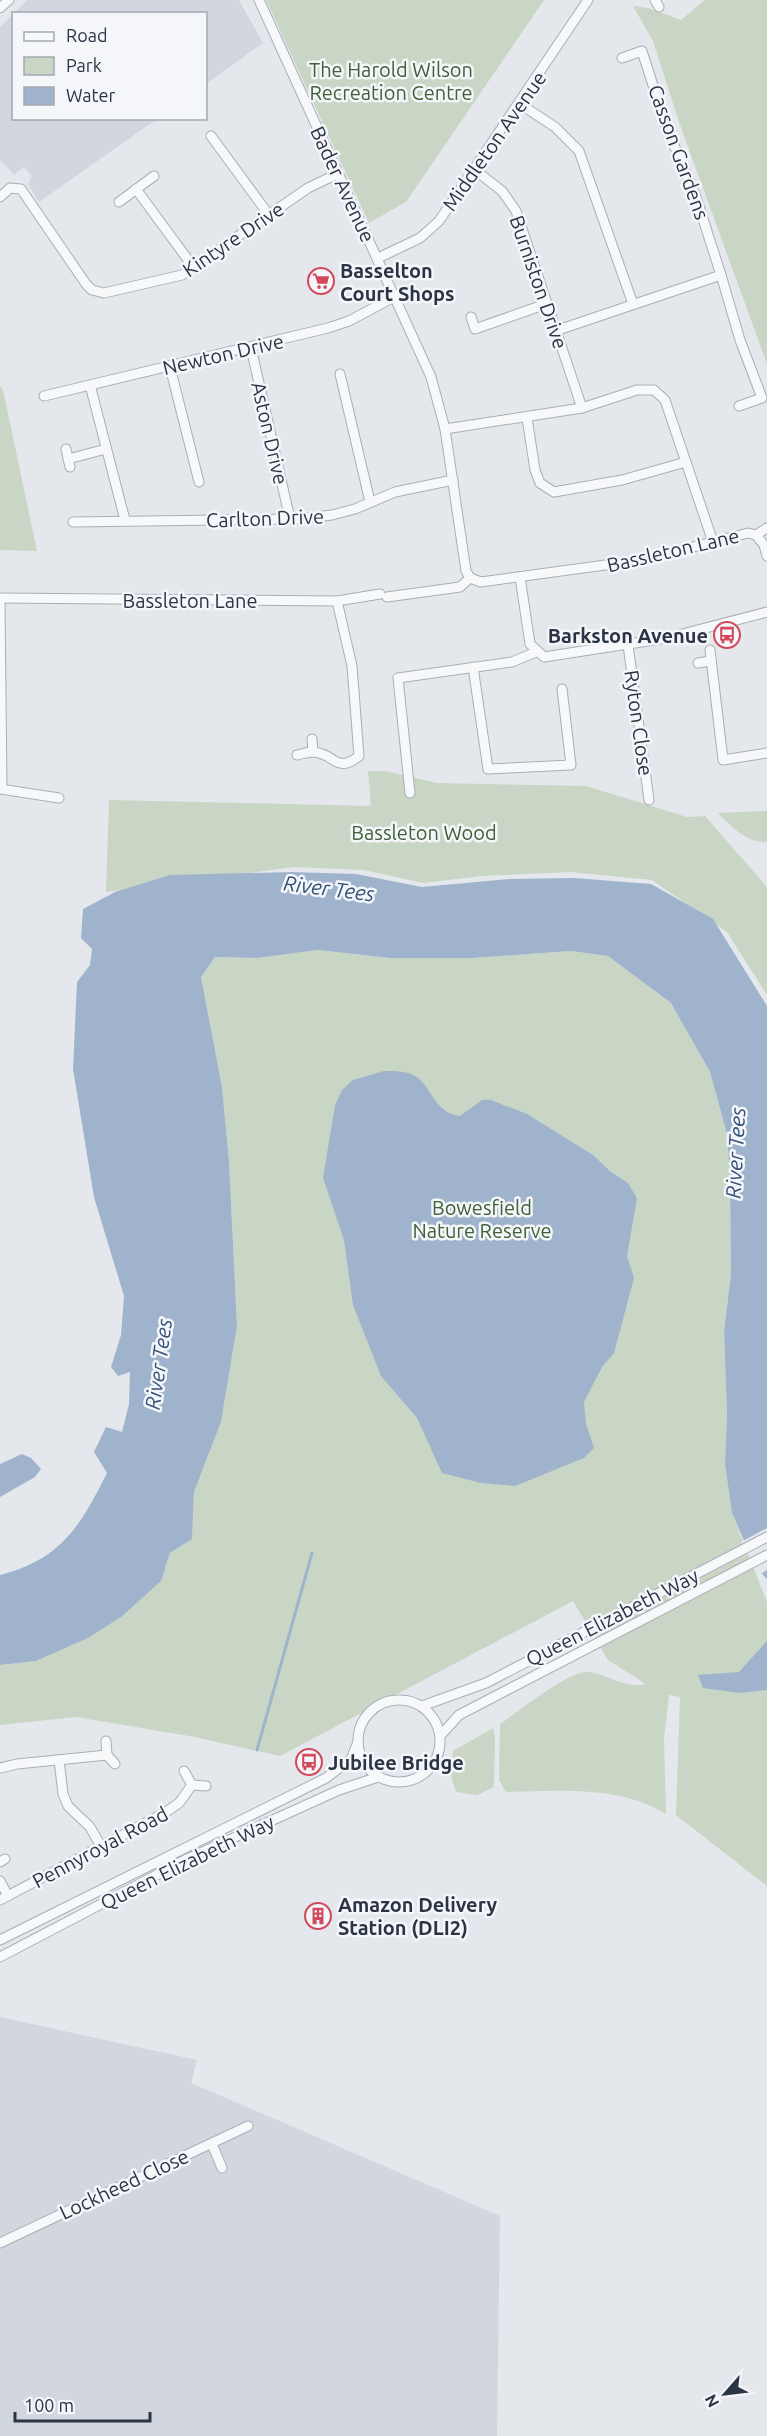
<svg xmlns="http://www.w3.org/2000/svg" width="767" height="2436" viewBox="0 0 767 2436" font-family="Ubuntu,sans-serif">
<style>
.built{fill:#d2d6de}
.green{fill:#c9d6c5}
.water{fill:#9fb4cc}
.pier{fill:#e4e7ec}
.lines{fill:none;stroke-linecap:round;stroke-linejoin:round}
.stream{stroke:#9fb4cc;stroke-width:3}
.minor-casing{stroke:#a9aeb7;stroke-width:11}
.minor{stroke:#f7f8fa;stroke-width:9}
.labels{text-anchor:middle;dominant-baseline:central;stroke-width:5;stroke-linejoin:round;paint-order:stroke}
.park-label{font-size:20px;fill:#3f6138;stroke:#f4f6f9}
.street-label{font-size:20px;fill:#2b3445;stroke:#f4f6f9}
.poi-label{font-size:20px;font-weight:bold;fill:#2b3445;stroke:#f4f6f9;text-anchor:start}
.water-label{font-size:21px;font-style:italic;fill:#34527a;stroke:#f4f6f9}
</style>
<rect width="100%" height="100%" fill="#e4e7ec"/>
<g class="built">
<path d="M 27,0 L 239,0 L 263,43 L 206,84 L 206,14 L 14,14 Z"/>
<path d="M 14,14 L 14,118 L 157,119 L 39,202 L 28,184 L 32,176 L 24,167 L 14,175 L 0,160 L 0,27 Z"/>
<path d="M 0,2017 L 197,2060 L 191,2083 L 500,2216 L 497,2436 L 0,2436 Z"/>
</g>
<g class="green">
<path d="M 266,0 L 544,0 L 406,202 L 369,223 Z"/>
<path d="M 705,0 L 767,0 L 767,364 L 679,122 L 653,41 L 633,6 L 648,8 L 681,20 Z"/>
<path d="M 0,386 L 3,390 L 37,551 L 0,550 Z"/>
<path d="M 368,771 L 385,771 L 437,783 L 586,786 L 687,817 L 705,816 L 767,887 L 767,995 L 727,932 L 652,880 L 571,872 L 482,876 L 423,883 L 364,870 L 294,867 L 106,892 L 109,800 L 371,806 Z"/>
<path d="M 767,811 L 767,842 C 747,843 731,827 718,813 Z"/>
<path d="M 318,950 L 390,958 L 472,958 L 571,951 L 608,956 L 671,1003 L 710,1072 L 727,1134 L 730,1180 L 731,1274 L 724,1332 L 727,1415 L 725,1464 L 732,1513 L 767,1602 L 767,1886 L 676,1815 L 680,1697 L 669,1695 L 664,1738 L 666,1814 C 618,1785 560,1791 506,1792 L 499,1780 L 500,1724 C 518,1712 568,1671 588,1672 C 608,1674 626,1690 646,1684 L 608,1660 L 573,1601 L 280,1756 L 195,1737 L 76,1717 L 0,1725 L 0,1665 L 36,1661 L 79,1642 L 89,1636 L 165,1569 L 170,1553 L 192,1539 L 194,1492 L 221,1422 L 237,1326 L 229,1161 L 222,1087 L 201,977 L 215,957 L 257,958 Z"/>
<path d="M 493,1728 L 495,1738 L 494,1787 L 477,1795 L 456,1792 L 451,1776 L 453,1751 Z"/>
</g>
<g class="water">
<path d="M 291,872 L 356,874 L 422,887 L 509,879 L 574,878 L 651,884 L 713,919 L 767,1006 L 767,1579 L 756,1568 L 732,1513 L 725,1464 L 727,1415 L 724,1332 L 731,1274 L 730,1180 L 727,1134 L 710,1072 L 671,1003 L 608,956 L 571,951 L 472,958 L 390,958 L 318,950 L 257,958 L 215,957 L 201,977 L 222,1087 L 229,1161 L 237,1326 L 221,1422 L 194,1492 L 192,1539 L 170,1553 L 161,1581 L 121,1617 L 88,1638 L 36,1661 L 0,1665 L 0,1575 C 62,1559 80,1526 107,1473 L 94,1452 L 106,1427 L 122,1432 L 129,1404 L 130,1372 L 118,1376 L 111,1367 L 121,1335 L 124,1296 L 94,1197 L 73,1069 L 77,982 L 90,965 L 92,949 L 81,938 L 83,909 L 115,892 L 170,875 Z"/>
<path d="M 384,1071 C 391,1071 401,1071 408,1073 C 432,1079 430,1112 460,1116 L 482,1100 L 491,1100 L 527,1114 L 593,1155 L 611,1172 L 628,1183 L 637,1198 L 627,1256 L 634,1278 L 614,1353 L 602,1367 L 584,1402 L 586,1424 L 594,1448 L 584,1458 L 515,1486 L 481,1483 L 442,1473 L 417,1418 L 381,1376 L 353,1305 L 344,1240 L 323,1178 L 335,1105 L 342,1090 L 353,1080 Z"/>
<path d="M 22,1454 L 31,1458 L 41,1469 L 35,1477 L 0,1497 L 0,1464 Z"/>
<path d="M 767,1641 L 767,1690 L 741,1693 L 703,1688 L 698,1675 L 739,1672 Z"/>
</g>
<path class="pier" d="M 767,1528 L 767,1570 L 759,1575 L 741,1542 Z"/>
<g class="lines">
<path class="stream" d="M 257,1750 L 312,1553"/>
<defs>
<g id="minor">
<path d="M 259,0 L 431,377 L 445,429 L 466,571 L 470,578"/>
<path d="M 655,0 L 659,7"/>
<path d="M 0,8 L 9,0"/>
<path d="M 622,58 L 642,51 L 667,129 L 695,194 L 721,275"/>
<path d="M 520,104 L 555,127 L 579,151 L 633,304"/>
<path d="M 211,136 L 269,215"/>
<path d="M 475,170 L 502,191 L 516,211 L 582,408"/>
<path d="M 136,189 L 194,268"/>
<path d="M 0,197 L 10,188 L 21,189 L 86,284 L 92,290 L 104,293 L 182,275 L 308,188 L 337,174"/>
<path d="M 119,202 L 154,176"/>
<path d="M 378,258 L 420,238 L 439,221 L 588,0"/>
<path d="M 471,317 L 475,329 L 546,304"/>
<path d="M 555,331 L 721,275 L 740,340 L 762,398 L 739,406"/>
<path d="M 251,348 L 290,519"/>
<path d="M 170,367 L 199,482"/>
<path d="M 340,374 L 370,502"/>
<path d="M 90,385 L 125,520"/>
<path d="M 44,396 L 328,328 L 349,321 L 396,296"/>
<path d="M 527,418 L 535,470 L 540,483 L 554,492 L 622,480 L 686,462"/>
<path d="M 445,429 L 582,408 L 637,390 L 654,390 L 665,400 L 713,542"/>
<path d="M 66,449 L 70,467"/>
<path d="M 68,459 L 106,449"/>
<path d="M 73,522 L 300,519 L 332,515 L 355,509 L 395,492 L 453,480"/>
<path d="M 756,535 L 764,545 L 767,556"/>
<path d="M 756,535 L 767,528"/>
<path d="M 520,577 L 530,644 L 544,657 L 667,638 L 767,612"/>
<path d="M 470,578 L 481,582 L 642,560 L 748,533 L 756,535"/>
<path d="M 387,597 L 460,587 L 470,578"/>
<path d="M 0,598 L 337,601 L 380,594"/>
<path d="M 0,601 L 2,789"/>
<path d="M 628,645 L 649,800"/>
<path d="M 710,650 L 723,760 L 767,753"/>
<path d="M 698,663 L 711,661"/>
<path d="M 473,667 L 488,769 L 571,765 L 562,689"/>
<path d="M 312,739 L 313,752"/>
<path d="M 297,755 C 302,754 308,752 312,752 C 334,752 336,775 359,756 L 352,666 L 337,601"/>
<path d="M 0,789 L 59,798"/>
<path d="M 410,793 L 398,678 L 512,662 L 536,652"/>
<circle cx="399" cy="1741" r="41"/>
<path d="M 422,1706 L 486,1683 L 767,1537"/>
<path d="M 440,1736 L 459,1715 L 767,1555"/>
<path d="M 106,1741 L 107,1755"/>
<path d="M 59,1760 L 63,1794 L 68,1806 L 90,1827 L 102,1848"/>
<path d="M 0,1768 L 17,1764 L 107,1755 L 115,1764"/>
<path d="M 184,1771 L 192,1785 L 206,1786"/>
<path d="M 0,1862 L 5,1859"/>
<path d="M 0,1881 L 8,1896"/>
<path d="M 0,1900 L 166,1812 L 179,1803 L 192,1785"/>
<path d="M 0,1940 L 326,1778 L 351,1759 L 358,1742"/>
<path d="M 0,1957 L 187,1859 L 339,1790 L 378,1777"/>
<path d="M 212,2144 L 222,2168"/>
<path d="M 0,2243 L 248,2126"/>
</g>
</defs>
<use href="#minor" class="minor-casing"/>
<use href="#minor" class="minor"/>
</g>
<defs>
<symbol id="supermarket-ring" viewBox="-11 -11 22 22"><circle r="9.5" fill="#f4f6f9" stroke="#d1495b" stroke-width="1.5"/><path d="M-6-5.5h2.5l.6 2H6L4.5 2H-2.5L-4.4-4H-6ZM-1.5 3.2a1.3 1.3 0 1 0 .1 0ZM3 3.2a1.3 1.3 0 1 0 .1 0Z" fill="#d1495b"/></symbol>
<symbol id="bus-ring" viewBox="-11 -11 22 22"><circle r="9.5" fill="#f4f6f9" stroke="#d1495b" stroke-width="1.5"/><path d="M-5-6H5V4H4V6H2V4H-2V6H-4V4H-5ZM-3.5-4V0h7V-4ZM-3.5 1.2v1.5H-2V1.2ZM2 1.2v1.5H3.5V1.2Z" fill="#d1495b"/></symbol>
<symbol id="building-ring" viewBox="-11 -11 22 22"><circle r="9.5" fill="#f4f6f9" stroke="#d1495b" stroke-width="1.5"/><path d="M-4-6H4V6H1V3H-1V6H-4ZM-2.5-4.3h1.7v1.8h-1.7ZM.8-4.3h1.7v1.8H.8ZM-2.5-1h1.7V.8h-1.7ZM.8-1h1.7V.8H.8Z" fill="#d1495b"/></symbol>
</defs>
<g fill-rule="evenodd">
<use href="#supermarket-ring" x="306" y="266" width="30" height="30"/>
<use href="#bus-ring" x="712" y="620" width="30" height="30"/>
<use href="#bus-ring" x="294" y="1747" width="30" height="30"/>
<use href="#building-ring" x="303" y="1901" width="30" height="30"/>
</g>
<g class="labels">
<g class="park-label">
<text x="391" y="69">The Harold Wilson<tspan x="391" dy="23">Recreation Centre</tspan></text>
<text x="424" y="832">Bassleton Wood</text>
<text x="482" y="1207">Bowesfield<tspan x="482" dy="23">Nature Reserve</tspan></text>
</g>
<g class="street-label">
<text transform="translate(494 141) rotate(-55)">Middleton Avenue</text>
<text transform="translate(679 152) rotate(70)">Casson Gardens</text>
<text transform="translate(343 184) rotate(65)">Bader Avenue</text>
<text transform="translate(233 239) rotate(-34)">Kintyre Drive</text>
<text transform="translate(539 282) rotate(71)">Burniston Drive</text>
<text transform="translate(223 354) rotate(-13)">Newton Drive</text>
<text transform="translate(270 433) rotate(77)">Aston Drive</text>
<text transform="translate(265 518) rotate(-2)">Carlton Drive</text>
<text transform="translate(673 550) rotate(-13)">Bassleton Lane</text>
<text x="190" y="600">Bassleton Lane</text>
<text transform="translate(639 723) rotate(82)">Ryton Close</text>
<text transform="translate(612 1617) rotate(-27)">Queen Elizabeth Way</text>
<text transform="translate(100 1847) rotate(-28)">Pennyroyal Road</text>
<text transform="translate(187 1862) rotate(-26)">Queen Elizabeth Way</text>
<text transform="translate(124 2184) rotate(-25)">Lockheed Close</text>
</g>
<g class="poi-label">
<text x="340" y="270">Basselton<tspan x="340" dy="23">Court Shops</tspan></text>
<text x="708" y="635" text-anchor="end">Barkston Avenue</text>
<text x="328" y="1762">Jubilee Bridge</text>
<text x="338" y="1904">Amazon Delivery<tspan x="338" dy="23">Station (DLI2)</tspan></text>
</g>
<g class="water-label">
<text transform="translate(329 888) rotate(7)">River Tees</text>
<text transform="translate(735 1153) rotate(-87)">River Tees</text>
<text transform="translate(158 1364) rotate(-82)">River Tees</text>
</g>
</g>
<rect x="12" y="12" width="195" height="108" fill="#f4f6f9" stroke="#a4a8b1" stroke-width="1.5"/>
<rect x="24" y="32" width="30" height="9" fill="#f7f8fa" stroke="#a4a8b1" stroke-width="1.5"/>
<text x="66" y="42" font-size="18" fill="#2b3445">Road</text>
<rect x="24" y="57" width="30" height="18" fill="#c9d6c5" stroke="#a4a8b1" stroke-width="1.5"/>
<text x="66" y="72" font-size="18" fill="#2b3445">Park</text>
<rect x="24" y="87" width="30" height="18" fill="#9fb4cc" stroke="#a4a8b1" stroke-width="1.5"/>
<text x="66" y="102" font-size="18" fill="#2b3445">Water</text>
<g transform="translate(725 2394) rotate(242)" stroke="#f4f6f9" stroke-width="4.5" paint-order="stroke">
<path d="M0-4.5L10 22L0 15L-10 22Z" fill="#2b3445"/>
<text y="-9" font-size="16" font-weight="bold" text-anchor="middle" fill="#2b3445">N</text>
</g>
<path d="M15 2412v9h135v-9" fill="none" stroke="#2b3445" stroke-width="3"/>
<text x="24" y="2412" font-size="18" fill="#2b3445" stroke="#f4f6f9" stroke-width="4.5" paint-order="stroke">100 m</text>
</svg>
